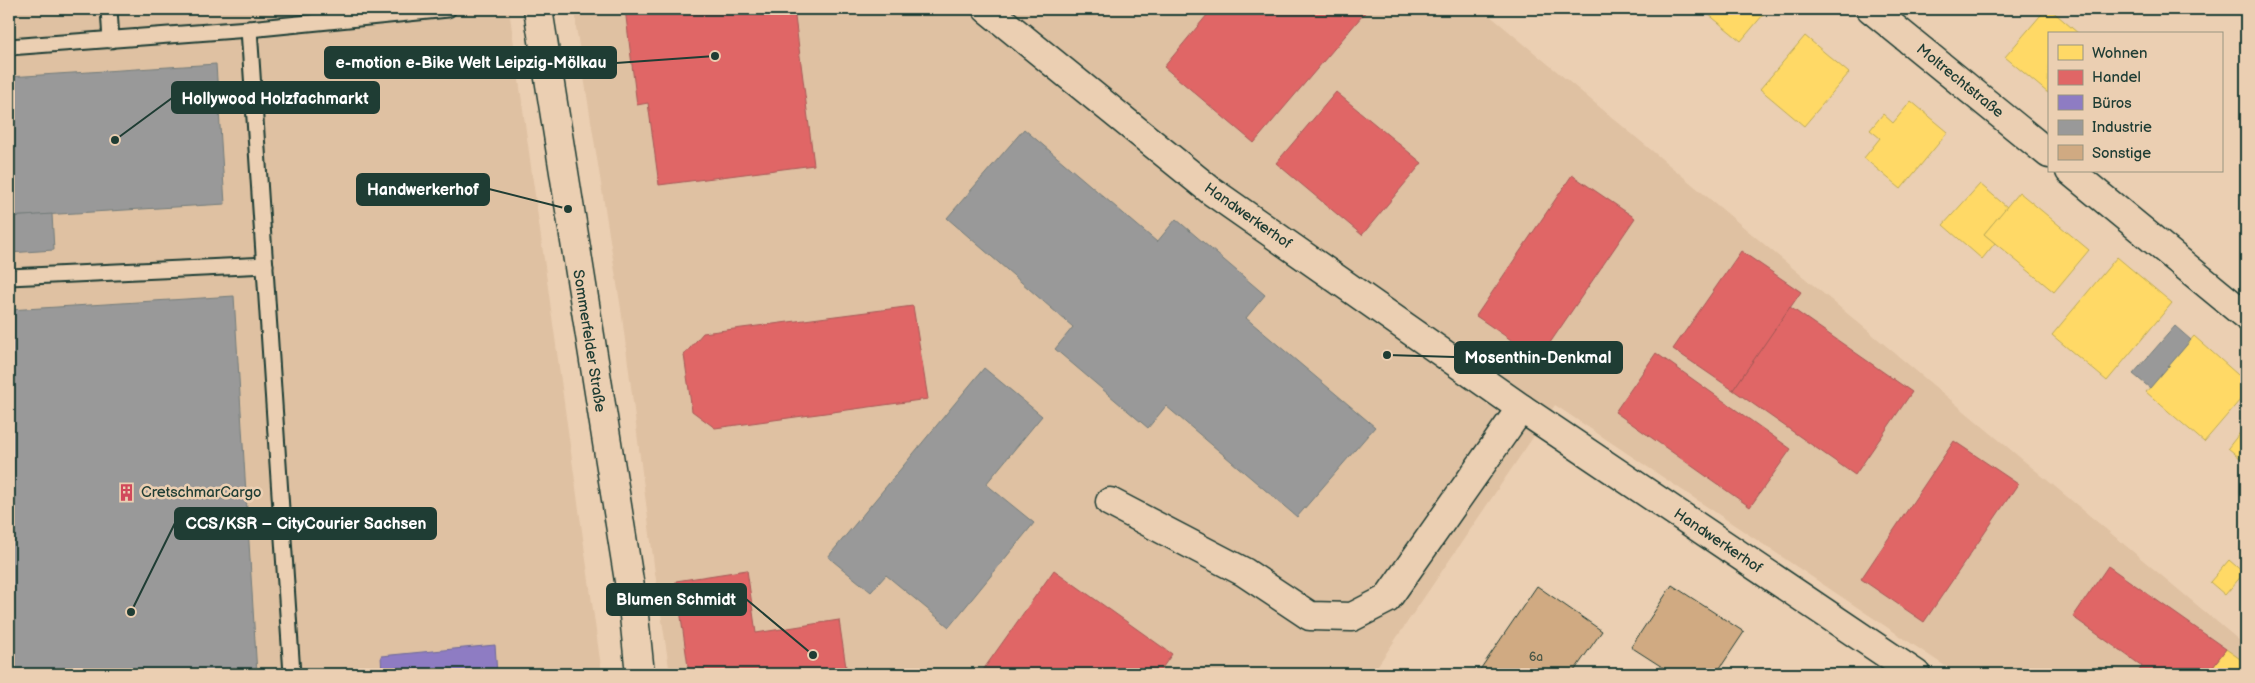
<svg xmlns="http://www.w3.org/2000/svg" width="2255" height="683" viewBox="0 0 2255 683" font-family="'Balsamiq Sans',sans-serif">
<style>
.built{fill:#dfc1a2}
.homes{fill:#ffd966;stroke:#bcaa57}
.shops{fill:#e06666;stroke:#a65a57}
.offices{fill:#8e7cc3;stroke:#6d6998}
.industry{fill:#999;stroke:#747d7b}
.building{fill:#d0aa82;stroke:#1f3d34}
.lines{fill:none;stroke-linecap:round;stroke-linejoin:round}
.service-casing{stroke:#1f3d34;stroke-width:19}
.minor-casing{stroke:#1f3d34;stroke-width:31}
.secondary-casing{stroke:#1f3d34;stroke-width:31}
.service{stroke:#ebcfb2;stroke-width:15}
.minor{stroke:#ebcfb2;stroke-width:28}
.secondary{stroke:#ebcfb2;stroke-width:28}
.labels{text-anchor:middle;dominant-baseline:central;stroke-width:5;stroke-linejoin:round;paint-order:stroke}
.number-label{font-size:12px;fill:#4b5848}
.street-label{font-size:15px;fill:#1f3d34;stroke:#ebcfb2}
.poi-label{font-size:15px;fill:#1f3d34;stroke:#ebcfb2;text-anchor:start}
.leader{fill:none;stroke:#1f3d34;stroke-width:2}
.callout-dot{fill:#1f3d34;stroke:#ebcfb2;stroke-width:2}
.callout{fill:#1f3d34;stroke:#1f3d34;stroke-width:2}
.callout-label{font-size:16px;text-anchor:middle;font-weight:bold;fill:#fff}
</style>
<rect width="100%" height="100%" fill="#ebcfb2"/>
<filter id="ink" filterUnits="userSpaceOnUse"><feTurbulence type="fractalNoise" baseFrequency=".02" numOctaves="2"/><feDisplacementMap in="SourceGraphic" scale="10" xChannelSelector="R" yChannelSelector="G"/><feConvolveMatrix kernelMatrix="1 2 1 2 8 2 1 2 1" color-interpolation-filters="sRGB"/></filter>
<g filter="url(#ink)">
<g class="built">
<path d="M 9,9 L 509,9 L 602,674 L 9,674 Z"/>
<path d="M 576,9 L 1482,9 L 2246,646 L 2246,674 L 1957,674 L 1555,405 L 1372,674 L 670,674 L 655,573 L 621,309 L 576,27 Z"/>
</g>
<g class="homes">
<path d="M 1702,9 L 1768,9 L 1741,41 Z"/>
<path d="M 2046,9 L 2050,9 L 2079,34 L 2049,34 L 2048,93 L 2005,57 Z"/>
<path d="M 1805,36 L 1849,73 L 1804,126 L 1760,89 Z"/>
<path d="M 1911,101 L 1948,132 L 1901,189 L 1864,158 L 1880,138 L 1870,130 L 1883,114 L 1893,123 Z"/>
<path d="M 1980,184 L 2007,207 L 1984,234 L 1995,243 L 1982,259 L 1943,225 Z"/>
<path d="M 2019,192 L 2089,250 L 2054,292 L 1984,234 Z"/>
<path d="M 2117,257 L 2172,303 L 2107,381 L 2052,335 Z"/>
<path d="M 2194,336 L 2246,382 L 2246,393 L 2204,442 L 2146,392 Z"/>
<path d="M 2246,425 L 2246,463 L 2228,448 Z"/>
<path d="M 2229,560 L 2244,573 L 2225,595 L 2210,582 Z"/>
<path d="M 2226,649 L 2246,663 L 2246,674 L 2207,674 Z"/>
</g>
<g class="shops">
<path d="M 625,9 L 794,9 L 814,165 L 659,185 L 648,103 L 637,105 Z"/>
<path d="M 1212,9 L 1368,9 L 1254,143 L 1164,67 Z"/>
<path d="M 1336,92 L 1422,163 L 1362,235 L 1276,163 Z"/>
<path d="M 1572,175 L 1635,218 L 1539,359 L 1476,316 Z"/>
<path d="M 1741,251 L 1801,292 L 1733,390 L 1673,349 Z"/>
<path d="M 913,306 L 928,399 L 715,428 L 692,411 L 684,355 L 703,333 Z"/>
<path d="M 1790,307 L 1912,392 L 1855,475 L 1733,390 Z"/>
<path d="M 1656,353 L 1791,449 L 1750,507 L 1615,412 Z"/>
<path d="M 1954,441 L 2018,484 L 1924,622 L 1861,579 Z"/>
<path d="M 2108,566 L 2226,649 L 2207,674 L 2137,674 L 2142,666 L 2073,617 Z"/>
<path d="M 747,570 L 756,633 L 839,620 L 847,674 L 689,674 L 676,581 Z"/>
<path d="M 1054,570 L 1172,654 L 1158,674 L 989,674 L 983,670 Z"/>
</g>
<path class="offices" d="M 495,645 L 497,674 L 382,674 L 381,656 Z"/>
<g class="industry">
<path d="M 216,64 L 225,204 L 9,217 L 9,77 Z"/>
<path d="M 1024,129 L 1157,242 L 1176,219 L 1265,295 L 1246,318 L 1375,427 L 1297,517 L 1166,406 L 1148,428 L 1055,349 L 1073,327 L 947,218 Z"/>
<path d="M 52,214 L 54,250 L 9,253 L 9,217 Z"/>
<path d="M 234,296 L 257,674 L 9,674 L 9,310 Z"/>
<path d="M 2175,326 L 2191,340 L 2150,388 L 2133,374 Z"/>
<path d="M 984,368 L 1042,416 L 986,484 L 1034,523 L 949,627 L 886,575 L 871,592 L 828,557 Z"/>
</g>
<g class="building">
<path d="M 1672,585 L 1744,632 L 1716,674 L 1673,674 L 1631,647 Z"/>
<path d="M 1537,586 L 1602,631 L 1572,674 L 1477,674 Z"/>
</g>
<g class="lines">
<defs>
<g id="service">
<path d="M 109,9 L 111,40"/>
<path d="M 249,29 L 292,674"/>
<path d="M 9,47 L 249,29 L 448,9"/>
<path d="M 9,277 L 265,265"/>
</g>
<g id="minor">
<path d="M 987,9 L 1210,190 L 1521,408 L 1916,674"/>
<path d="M 1871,9 L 2049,154"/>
<path d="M 2070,171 L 2246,316"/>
<path d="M 1110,502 L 1244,572 L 1310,616 L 1352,617 L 1387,599 L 1521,408"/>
</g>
<path id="secondary" d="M 538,9 L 633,606 L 640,674"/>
</defs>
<use href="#service" class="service-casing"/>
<use href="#minor" class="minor-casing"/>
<use href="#secondary" class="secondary-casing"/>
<use href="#service" class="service"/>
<use href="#minor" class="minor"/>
<use href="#secondary" class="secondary"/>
</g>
</g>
<defs>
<symbol id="building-bare" viewBox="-9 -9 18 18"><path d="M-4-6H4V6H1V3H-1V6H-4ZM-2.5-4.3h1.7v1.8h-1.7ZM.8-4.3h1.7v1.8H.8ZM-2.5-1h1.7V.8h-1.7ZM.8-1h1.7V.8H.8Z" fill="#d1495b" stroke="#ebcfb2" stroke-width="2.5" paint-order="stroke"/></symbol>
</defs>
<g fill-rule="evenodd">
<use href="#building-bare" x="114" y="480" width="25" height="25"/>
</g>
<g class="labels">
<g class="number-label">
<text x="1536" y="657">6a</text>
</g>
<g class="street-label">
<text transform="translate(1960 81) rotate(39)">Moltrechtstraße</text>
<text transform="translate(1248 216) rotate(35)">Handwerkerhof</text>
<text transform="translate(589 341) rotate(81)">Sommerfelder Straße</text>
<text transform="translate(1718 541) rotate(34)">Handwerkerhof</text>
</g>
<g class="poi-label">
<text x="141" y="492">CretschmarCargo</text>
</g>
</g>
<path class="leader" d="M715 56L616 63M115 140L172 98M568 209L489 189M1387 355L1455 357M131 612L175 523M813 655L746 599"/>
<g class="callout-dot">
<circle cx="715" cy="56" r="5"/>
<circle cx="115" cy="140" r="5"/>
<circle cx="568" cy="209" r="5"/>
<circle cx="1387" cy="355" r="5"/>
<circle cx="131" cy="612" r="5"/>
<circle cx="813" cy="655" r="5"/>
</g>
<g class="callout">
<rect x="325" y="47" width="291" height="31" rx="5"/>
<rect x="172" y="82" width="207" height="31" rx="5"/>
<rect x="357" y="174" width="132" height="31" rx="5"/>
<rect x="1455" y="342" width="167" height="31" rx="5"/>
<rect x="175" y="508" width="261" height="31" rx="5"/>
<rect x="607" y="584" width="139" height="31" rx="5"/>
</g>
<g class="callout-label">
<text x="471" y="68">e-motion e-Bike Welt Leipzig-Mölkau</text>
<text x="275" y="104">Hollywood Holzfachmarkt</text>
<text x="423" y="195">Handwerkerhof</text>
<text x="1538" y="363">Mosenthin-Denkmal</text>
<text x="306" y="529">CCS/KSR – CityCourier Sachsen</text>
<text x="676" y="605">Blumen Schmidt</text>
</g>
<rect width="2255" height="683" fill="none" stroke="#ebcfb2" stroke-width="30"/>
<rect x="15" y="15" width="2225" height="653" fill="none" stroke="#1f3d34" stroke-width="2" filter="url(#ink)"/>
<rect x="2048" y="32" width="175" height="140" fill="#ebcfb2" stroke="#999580"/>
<rect x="2058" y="45" width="25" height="15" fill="#ffd966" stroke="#999580"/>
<text x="2092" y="58" font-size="15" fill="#1f3d34">Wohnen</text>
<rect x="2058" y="70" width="25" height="15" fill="#e06666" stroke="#999580"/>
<text x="2092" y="82" font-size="15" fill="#1f3d34">Handel</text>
<rect x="2058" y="95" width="25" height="15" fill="#8e7cc3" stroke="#999580"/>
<text x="2092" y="108" font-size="15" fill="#1f3d34">Büros</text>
<rect x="2058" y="120" width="25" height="15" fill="#999999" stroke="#999580"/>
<text x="2092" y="132" font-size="15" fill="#1f3d34">Industrie</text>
<rect x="2058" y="145" width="25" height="15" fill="#d0aa82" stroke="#999580"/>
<text x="2092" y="158" font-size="15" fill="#1f3d34">Sonstige</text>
</svg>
